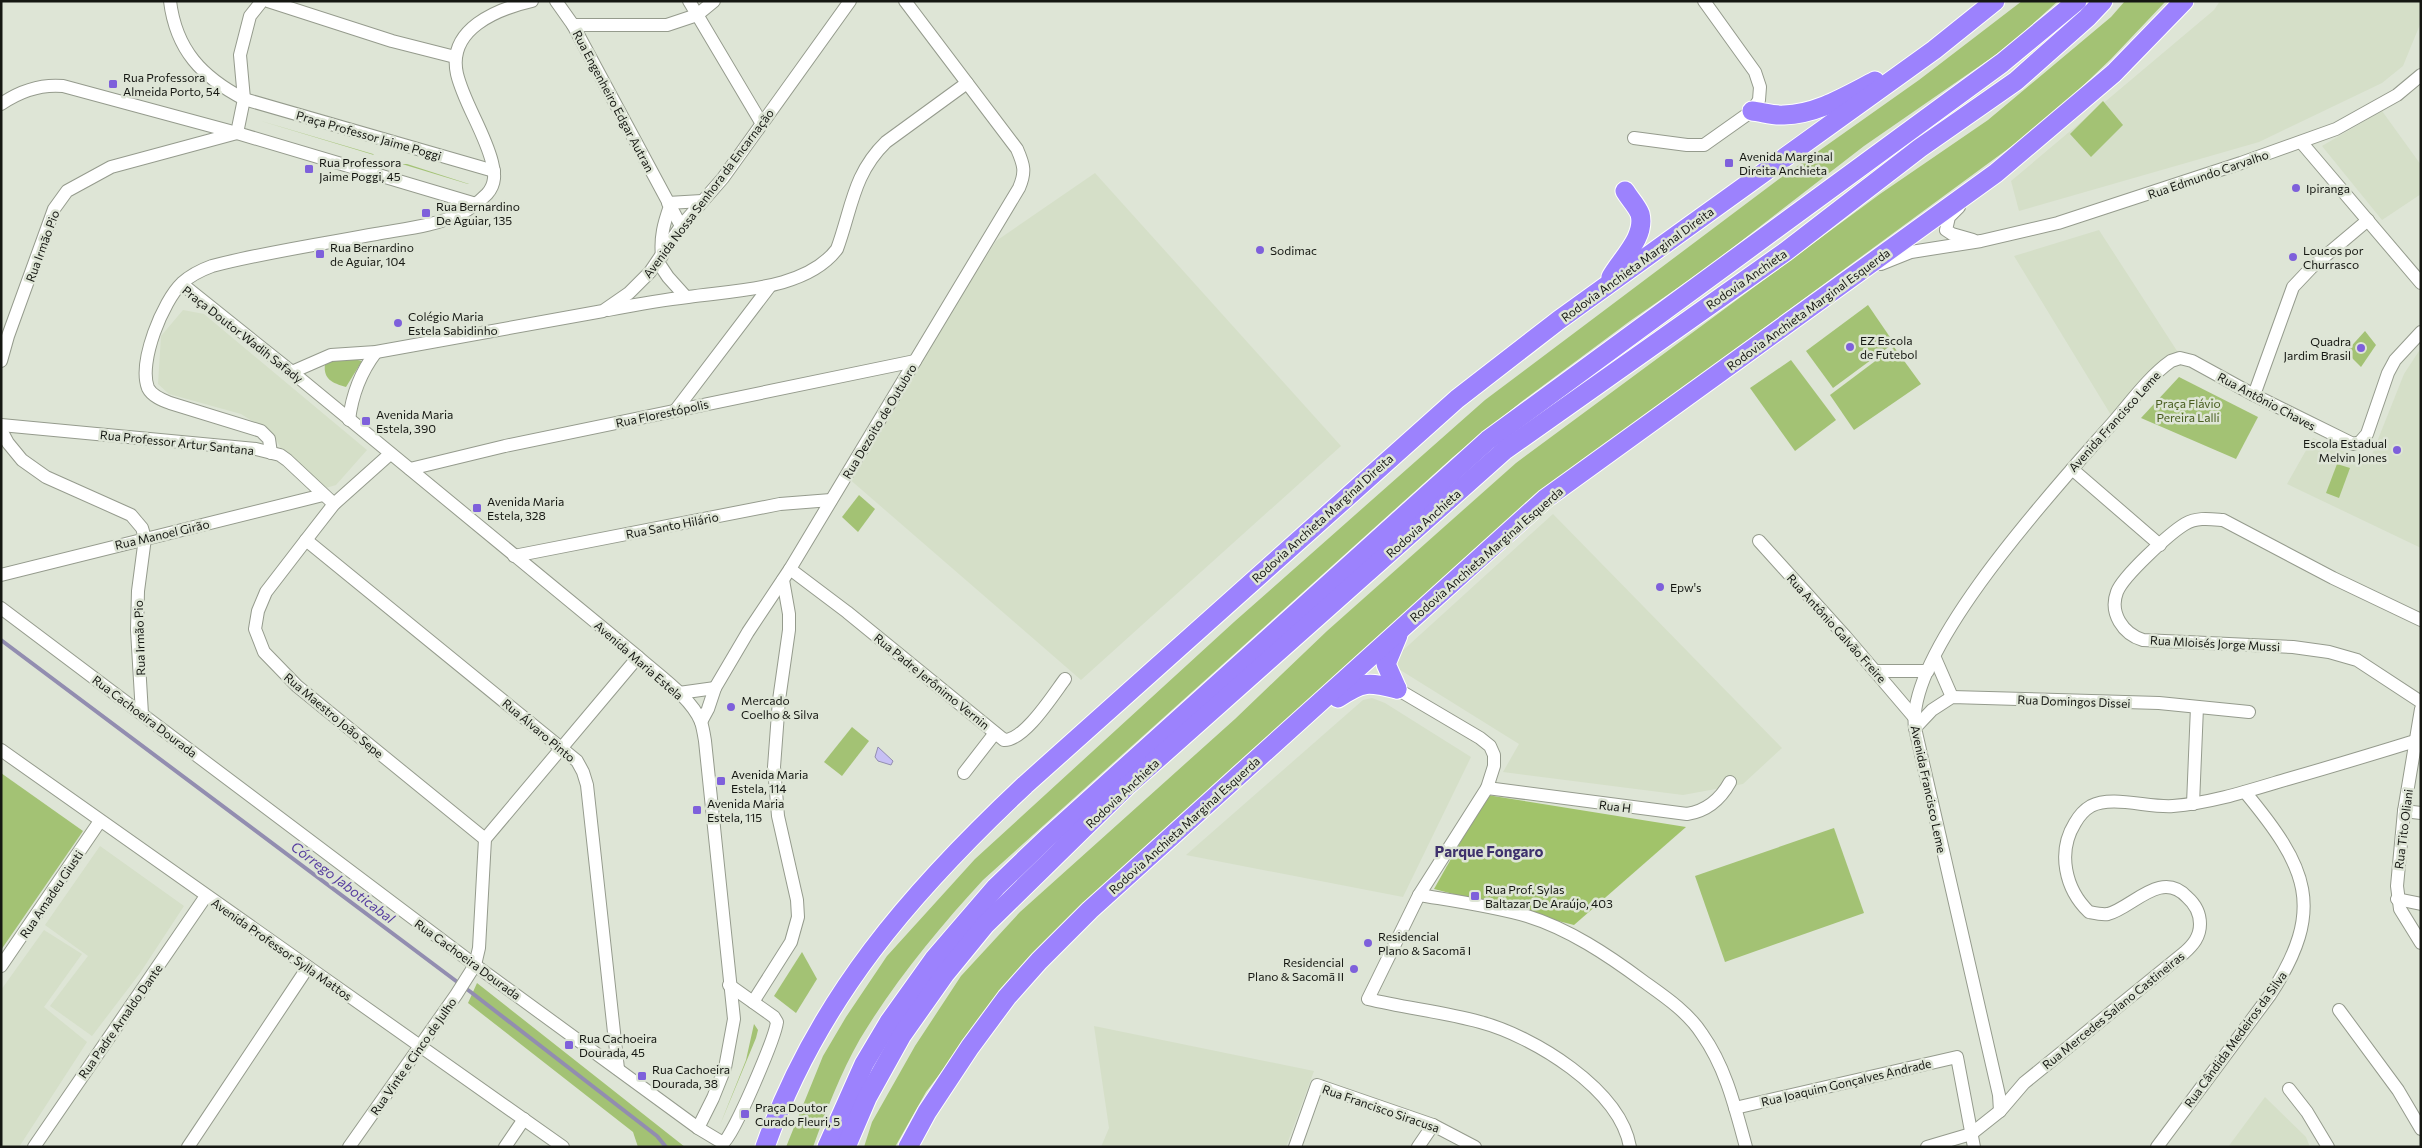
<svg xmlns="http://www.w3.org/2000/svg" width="2422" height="1148" viewBox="0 0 2422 1148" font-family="Commissioner,sans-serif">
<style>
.built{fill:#d5dfc8}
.green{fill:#a3c274}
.forest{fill:#a1c36a}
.water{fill:#c7c0f4;stroke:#928db0}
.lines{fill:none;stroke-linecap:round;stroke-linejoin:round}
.stream{stroke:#928db0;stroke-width:4}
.minor-casing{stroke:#959b8d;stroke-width:14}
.highway-casing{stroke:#fff;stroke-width:21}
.minor{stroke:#fff;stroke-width:12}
.highway{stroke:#9c82fd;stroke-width:19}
.poi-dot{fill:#7e60db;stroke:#dee5d6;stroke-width:2}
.labels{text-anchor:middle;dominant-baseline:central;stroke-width:5;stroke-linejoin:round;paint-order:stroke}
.poi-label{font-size:12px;fill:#151712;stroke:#dee5d6;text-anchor:start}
.street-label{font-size:12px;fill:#151712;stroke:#dee5d6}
.park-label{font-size:12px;fill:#485d1f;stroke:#dee5d6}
.water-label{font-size:14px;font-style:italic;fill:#563d9f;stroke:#dee5d6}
.quarter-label{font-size:15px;font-weight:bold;fill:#3e316d;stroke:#dee5d6}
</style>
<rect width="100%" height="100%" fill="#dee5d6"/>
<g class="built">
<path d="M 2220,1 L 2421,1 L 2421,22 L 2403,66 L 2382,83 L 2259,142 L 2019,211 L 2011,181 L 2214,10 Z"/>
<path d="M 2382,111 L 2421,165 L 2421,194 L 2382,220 L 2322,146 Z"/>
<path d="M 1095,173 L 1341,446 L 1081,680 L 847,477 L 996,241 Z"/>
<path d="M 2099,230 L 2179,354 L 2164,359 L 2156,365 L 2114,420 L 2014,256 Z"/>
<path d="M 183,310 L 204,314 L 367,450 L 336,485 L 322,489 L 282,451 L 274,435 L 241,414 L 169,394 L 158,384 L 161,336 Z"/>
<path d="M 2421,348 L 2421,548 L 2287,484 L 2313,438 L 2369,462 L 2404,374 Z"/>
<path d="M 1553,514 L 1782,748 L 1743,784 L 1683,795 L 1503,772 L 1519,744 L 1389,663 Z"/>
<path d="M 1372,698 L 1385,703 L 1471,757 L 1403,897 L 1186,855 L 1363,700 Z"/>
<path d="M 100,846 L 184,906 L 140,973 L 92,1036 L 50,1006 L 88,956 L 45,925 Z"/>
<path d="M 44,930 L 82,954 L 44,1007 L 87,1042 L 19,1147 L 1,1147 L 1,990 Z"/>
<path d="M 1094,1026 L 1314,1071 L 1286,1147 L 1101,1147 L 1109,1128 Z"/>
<path d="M 2265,1097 L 2306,1137 L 2310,1147 L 2228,1147 Z"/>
</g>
<g class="green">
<path d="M 2022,1 L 2058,1 L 2007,47 L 1864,146 L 1709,266 L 1630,321 L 1521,402 L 1453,457 L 983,880 C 937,930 895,981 860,1039 C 841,1072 826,1111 813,1147 L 786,1147 L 823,1056 L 846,1017 L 887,956 L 975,859 L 1234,622 L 1485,400 L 1779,179 L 1919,80 Z"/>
<path d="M 2125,1 L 2166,1 L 2111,59 L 2046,121 L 1621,433 L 1478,546 L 1011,980 L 926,1092 L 895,1147 L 864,1147 L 872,1122 L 915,1046 L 961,976 L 1020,912 L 1235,719 L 1327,631 L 1516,463 L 1880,194 L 1988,120 L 2111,17 Z"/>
<path d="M 2103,101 L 2123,125 L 2091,157 L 2070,134 Z"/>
<path d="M 261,121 L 373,154 L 374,155 Z"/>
<path d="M 402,164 L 407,164 L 469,184 L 468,184 Z"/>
<path d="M 1868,305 L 1894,343 L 1833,388 L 1806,351 Z"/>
<path d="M 2365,331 L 2376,345 L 2361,367 L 2346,352 Z"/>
<path d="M 1894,347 L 1921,384 L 1854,430 L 1830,395 Z"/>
<path d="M 345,357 L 362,361 L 346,387 C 332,383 323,379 325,364 Z"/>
<path d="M 1791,360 L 1836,420 L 1795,451 L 1750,388 Z"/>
<path d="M 2179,377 L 2258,417 L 2236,459 L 2141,418 Z"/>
<path d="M 2337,464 L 2350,468 L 2339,498 L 2326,493 Z"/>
<path d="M 859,495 L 875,509 L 858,532 L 842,517 Z"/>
<path d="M 852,727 L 869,741 L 842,776 L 824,762 Z"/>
<path d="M 1,773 L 83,831 L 1,950 Z"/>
<path d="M 1834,828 L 1864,913 L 1725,962 L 1695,876 Z"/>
<path d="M 802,952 L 817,979 L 796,1013 L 774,996 Z"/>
<path d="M 477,983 L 685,1147 L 638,1147 L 633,1132 L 468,1003 Z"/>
<path d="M 754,1024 L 758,1030 L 756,1038 L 720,1125 L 746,1060 Z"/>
</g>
<path class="forest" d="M 1487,795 L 1686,827 L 1574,925 L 1434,889 Z"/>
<path class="water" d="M 878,747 L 893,761 L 891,765 L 878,761 L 875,757 Z"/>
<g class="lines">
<path class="stream" d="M 1,640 L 472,993 L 657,1136 L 666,1147"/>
<defs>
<g id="minor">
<path d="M 170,1 C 176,50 202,77 244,99 L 494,171"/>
<path d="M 268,1 L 392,41 L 455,57"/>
<path d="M 556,1 L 573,25 L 681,226"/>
<path d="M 689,1 L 762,124"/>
<path d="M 573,25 L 667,25 L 697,15 L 714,1"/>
<path d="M 1,104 C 20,91 40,84 63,86 L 237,133 L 476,204"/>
<path d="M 237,133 L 244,99 L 240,55 L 250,16 L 262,1"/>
<path d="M 1634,138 L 1687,145 L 1704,145 L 1752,111 L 1759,100 L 1760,87 L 1755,72 L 1704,1"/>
<path d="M 2301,142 L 2421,283"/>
<path d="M 668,203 L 702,201"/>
<path d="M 1959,207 L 1949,217 L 1946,230 L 1952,234 L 1973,240"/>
<path d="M 662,256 C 660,237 664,223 670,206"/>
<path d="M 658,262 L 668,277 L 686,297"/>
<path d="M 1881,264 L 1911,252 L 1981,241 L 2058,223 L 2241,163 L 2336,129 L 2397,95 L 2421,75"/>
<path d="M 182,284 L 292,372 L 638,657 C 657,674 692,698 701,722 C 703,728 704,735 705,741 L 734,1019 L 725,1068 L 713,1098 L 698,1128"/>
<path d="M 608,310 C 634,305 661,300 688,297 C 735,290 806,290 837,249 C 852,208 853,174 886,142 L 967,83"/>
<path d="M 1,361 L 8,336 L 54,209 L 67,191 L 111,167 L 237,133"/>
<path d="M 292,372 L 331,355 L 376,352 L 603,311 L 629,293 L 650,272 L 681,226 L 723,178 L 850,1"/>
<path d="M 2254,395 L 2293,287 L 2311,268 L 2368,220"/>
<path d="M 675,411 L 770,286"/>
<path d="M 349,420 C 352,395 360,373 376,352"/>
<path d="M 1,425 L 256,449 L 280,455 L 287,460 L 334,504"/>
<path d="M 1,430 L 8,443 L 22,460 L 46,477 L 131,515 L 142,528 L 145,538 L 138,591 L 137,630 L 142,714"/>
<path d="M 271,453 L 269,439 L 261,431 L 170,403 C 162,400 152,396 148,388 C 138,362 163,301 182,283 C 191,275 201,270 212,266 C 266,252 321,244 376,234 C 403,229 435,226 460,214 C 470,209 480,201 487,194 C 496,184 495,173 492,162 C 484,131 464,103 457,74 C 447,29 497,9 532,1"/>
<path d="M 390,454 L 334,504 L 306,540 L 266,592 L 258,611 L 255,629 L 264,652 L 297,686 L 485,839"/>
<path d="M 410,469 L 505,446 L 915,361"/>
<path d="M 2072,469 L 2160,545"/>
<path d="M 306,540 L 577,761 L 583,772 L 587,785 L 618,1069"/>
<path d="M 1759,541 L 1845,636 L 1914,717"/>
<path d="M 514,556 L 780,504 L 831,500"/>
<path d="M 790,569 L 847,612 L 1004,740 C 1024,741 1053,695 1065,679"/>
<path d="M 1,575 L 323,495"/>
<path d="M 1,608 L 475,965 L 698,1128 L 723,1143 C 734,1135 775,1038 777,1022 L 774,1017 L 729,985"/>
<path d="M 2421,620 L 2333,578 L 2223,520 C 2210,519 2197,517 2185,524 C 2170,533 2123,576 2117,592 C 2109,613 2123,634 2143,640 L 2293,647 L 2329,652 L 2357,660 L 2421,702"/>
<path d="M 1935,658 L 1952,697"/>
<path d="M 1875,671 L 1928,671"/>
<path d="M 1397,689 L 1480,738 L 1490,746 L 1494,755 L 1494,766 L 1487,788 L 1419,895 L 1368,999 C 1405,1008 1444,1012 1480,1022 C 1533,1036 1620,1089 1630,1147"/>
<path d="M 679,693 L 715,688"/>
<path d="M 2421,709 L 2404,811 L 2397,886 L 2400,909 L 2421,943"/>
<path d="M 701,722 L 708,709 L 715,688 L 748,632 L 790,569 L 1019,188 C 1026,172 1024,165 1017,149 L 905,1"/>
<path d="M 1915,728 L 1932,710 L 1952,697 L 2159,703 L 2249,712"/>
<path d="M 1,750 L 563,1147"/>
<path d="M 964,773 L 995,733"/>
<path d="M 1487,788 L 1687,814 C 1707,811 1720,800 1730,782"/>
<path d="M 2193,804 L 2197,707"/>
<path d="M 2404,811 L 2421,813"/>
<path d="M 1419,895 C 1455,901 1492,906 1527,916 C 1569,929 1608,955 1643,981 C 1664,996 1688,1012 1702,1034 C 1726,1068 1735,1107 1746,1147"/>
<path d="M 2397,899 L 2421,904"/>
<path d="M 1,966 L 100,821"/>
<path d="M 753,1002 L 791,942 L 798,917 L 797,900 L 778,816 L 774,767 L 779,700 L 789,630 L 789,614 L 783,580"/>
<path d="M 2339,1010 L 2398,1090 L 2421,1129"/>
<path d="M 2289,1089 L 2307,1112 L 2328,1147"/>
<path d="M 1735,1108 L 1957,1057 L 1974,1147"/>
<path d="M 2000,1111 L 1999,1095 L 1915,728 C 1905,651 2058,485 2109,427 C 2128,406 2147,378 2171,361 L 2180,358 L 2192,361 L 2254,395 L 2353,444 L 2360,442 L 2367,434 L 2388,373 L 2395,360 L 2421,332"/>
<path d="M 34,1147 L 206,896"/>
<path d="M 188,1147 L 308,967"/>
<path d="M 349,1147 L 456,995 L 475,965 L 479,948 L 485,839 L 638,657"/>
<path d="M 505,1147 L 524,1119"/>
<path d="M 1295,1147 L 1317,1085 L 1433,1125 L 1475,1147"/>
<path d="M 1418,1147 L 1433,1125"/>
<path d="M 1927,1147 L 1971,1134 L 2000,1111 L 2024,1083 L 2184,953 C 2193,945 2200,937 2200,924 C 2200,913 2195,904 2187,897 C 2161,869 2132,908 2108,914 C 2102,915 2094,913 2089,912 C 2065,889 2057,852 2075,823 C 2079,816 2084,810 2091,806 C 2112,795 2149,808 2173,806 C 2212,803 2251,790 2288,779 C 2330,767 2373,754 2415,741"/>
<path d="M 2157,1147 L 2270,995 C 2327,908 2307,867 2245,792"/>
</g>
<g id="highway">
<path d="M 1752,111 C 1762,112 1774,116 1784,115 C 1817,114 1846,96 1875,81"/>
<path d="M 1611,277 C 1621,259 1646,237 1640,214 C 1637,206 1629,198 1625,191"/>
<path d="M 1397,689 L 1386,664 L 1398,635"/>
<path d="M 1338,698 C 1363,681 1368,682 1397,689"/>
<path d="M 765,1147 C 818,998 911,892 1025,785 L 1457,399 L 1559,320 L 1934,50 L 1995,1"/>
<path d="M 827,1147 L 864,1064 L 889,1022 L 934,959 L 996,887 L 1047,838 L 1488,440 L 2002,63 L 2077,1"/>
<path d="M 846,1147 L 867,1098 L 902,1035 L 945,974 L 985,925 L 1127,786 L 1505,450 L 1785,252 L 1920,148 L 2016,81 L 2087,18 L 2103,1"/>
<path d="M 908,1147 L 927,1112 L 970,1047 L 1007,997 L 1039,961 L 1090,910 L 1401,629 L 1545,499 L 1996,173 L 2114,73 L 2184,1"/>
</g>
</defs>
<use href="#minor" class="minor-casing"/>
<use href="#highway" class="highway-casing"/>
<use href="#minor" class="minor"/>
<use href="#highway" class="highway"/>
</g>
<g class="poi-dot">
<rect x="108" y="79" width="10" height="10" rx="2.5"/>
<rect x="1724" y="158" width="10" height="10" rx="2.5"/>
<rect x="304" y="164" width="10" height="10" rx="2.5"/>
<circle cx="2296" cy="188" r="5"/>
<rect x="421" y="208" width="10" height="10" rx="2.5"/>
<circle cx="1260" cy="250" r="5"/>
<rect x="315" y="249" width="10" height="10" rx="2.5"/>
<circle cx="2293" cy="257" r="5"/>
<circle cx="398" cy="323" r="5"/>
<circle cx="1850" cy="347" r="5"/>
<circle cx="2361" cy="348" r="5"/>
<rect x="361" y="416" width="10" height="10" rx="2.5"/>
<circle cx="2397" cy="450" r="5"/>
<rect x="472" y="503" width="10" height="10" rx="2.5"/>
<circle cx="1660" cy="587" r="5"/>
<circle cx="731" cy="707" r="5"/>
<rect x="716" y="776" width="10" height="10" rx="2.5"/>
<rect x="692" y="805" width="10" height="10" rx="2.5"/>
<rect x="1470" y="891" width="10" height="10" rx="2.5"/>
<circle cx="1368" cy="943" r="5"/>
<circle cx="1354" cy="969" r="5"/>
<rect x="564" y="1040" width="10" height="10" rx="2.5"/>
<rect x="637" y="1071" width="10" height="10" rx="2.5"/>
<rect x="740" y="1109" width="10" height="10" rx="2.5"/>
</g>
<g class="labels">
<g class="poi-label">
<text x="123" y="77">Rua Professora<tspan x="123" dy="14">Almeida Porto, 54</tspan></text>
<text x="1739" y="156">Avenida Marginal<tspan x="1739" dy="14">Direita Anchieta</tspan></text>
<text x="319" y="162">Rua Professora<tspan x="319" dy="14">Jaime Poggi, 45</tspan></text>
<text x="2306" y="188">Ipiranga</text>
<text x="436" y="206">Rua Bernardino<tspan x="436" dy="14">De Aguiar, 135</tspan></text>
<text x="330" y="247">Rua Bernardino<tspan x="330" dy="14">de Aguiar, 104</tspan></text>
<text x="1270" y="250">Sodimac</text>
<text x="2303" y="250">Loucos por<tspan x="2303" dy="14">Churrasco</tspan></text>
<text x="408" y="316">Colégio Maria<tspan x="408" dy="14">Estela Sabidinho</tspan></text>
<text x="1860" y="340">EZ Escola<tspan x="1860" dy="14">de Futebol</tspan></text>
<text x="2351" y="341" text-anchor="end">Quadra<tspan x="2351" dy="14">Jardim Brasil</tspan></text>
<text x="376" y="414">Avenida Maria<tspan x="376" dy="14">Estela, 390</tspan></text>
<text x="2387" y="443" text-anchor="end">Escola Estadual<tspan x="2387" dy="14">Melvin Jones</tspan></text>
<text x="487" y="501">Avenida Maria<tspan x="487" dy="14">Estela, 328</tspan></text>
<text x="1670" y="587">Epw's</text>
<text x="741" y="700">Mercado<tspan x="741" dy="14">Coelho &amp; Silva</tspan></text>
<text x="731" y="774">Avenida Maria<tspan x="731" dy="14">Estela, 114</tspan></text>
<text x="707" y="803">Avenida Maria<tspan x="707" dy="14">Estela, 115</tspan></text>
<text x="1485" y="889">Rua Prof. Sylas<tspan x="1485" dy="14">Baltazar De Araújo, 403</tspan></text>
<text x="1378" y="936">Residencial<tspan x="1378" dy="14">Plano &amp; Sacomã I</tspan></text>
<text x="1344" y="962" text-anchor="end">Residencial<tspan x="1344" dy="14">Plano &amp; Sacomã II</tspan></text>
<text x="579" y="1038">Rua Cachoeira<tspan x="579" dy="14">Dourada, 45</tspan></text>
<text x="652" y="1069">Rua Cachoeira<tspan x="652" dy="14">Dourada, 38</tspan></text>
<text x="755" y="1107">Praça Doutor<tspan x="755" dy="14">Curado Fleuri, 5</tspan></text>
</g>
<g class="street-label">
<text transform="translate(614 101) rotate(62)">Rua Engenheiro Edgar Autran</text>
<text transform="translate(369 135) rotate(16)">Praça Professor Jaime Poggi</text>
<text transform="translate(2208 174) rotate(-19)">Rua Edmundo Carvalho</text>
<text transform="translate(708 193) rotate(-53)">Avenida Nossa Senhora da Encarnação</text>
<text transform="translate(42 246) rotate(-70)">Rua Irmão Pio</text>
<text transform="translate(1637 264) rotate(-36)">Rodovia Anchieta Marginal Direita</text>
<text transform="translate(1746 279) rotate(-35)">Rodovia Anchieta</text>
<text transform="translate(1808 309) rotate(-36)">Rodovia Anchieta Marginal Esquerda</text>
<text transform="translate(243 334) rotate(38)">Praça Doutor Wadih Safady</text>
<text transform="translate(2267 401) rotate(28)">Rua Antônio Chaves</text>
<text transform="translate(662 413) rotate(-12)">Rua Florestópolis</text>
<text transform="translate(879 421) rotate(-59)">Rua Dezoito de Outubro</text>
<text transform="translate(2114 421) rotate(-48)">Avenida Francisco Leme</text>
<text transform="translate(177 442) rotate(6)">Rua Professor Artur Santana</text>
<text transform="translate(1322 518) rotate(-42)">Rodovia Anchieta Marginal Direita</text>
<text transform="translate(1423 523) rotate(-42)">Rodovia Anchieta</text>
<text transform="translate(672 525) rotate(-11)">Rua Santo Hilário</text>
<text transform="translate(162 534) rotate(-13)">Rua Manoel Girão</text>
<text transform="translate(1486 554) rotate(-41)">Rodovia Anchieta Marginal Esquerda</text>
<text transform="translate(1837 628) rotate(48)">Rua Antônio Galvão Freire</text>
<text transform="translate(139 638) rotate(-92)">Rua Irmão Pio</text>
<text transform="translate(2215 643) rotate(3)">Rua Mloisés Jorge Mussi</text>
<text transform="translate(639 660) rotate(41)">Avenida Maria Estela</text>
<text transform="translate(932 681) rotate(39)">Rua Padre Jerônimo Vernin</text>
<text transform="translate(2074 701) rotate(2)">Rua Domingos Dissei</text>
<text transform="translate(334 715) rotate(40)">Rua Maestro João Sepe</text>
<text transform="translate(145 716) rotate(37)">Rua Cachoeira Dourada</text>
<text transform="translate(539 730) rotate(40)">Rua Álvaro Pinto</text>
<text transform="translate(1929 789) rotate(78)">Avenida Francisco Leme</text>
<text transform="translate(1122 793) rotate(-43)">Rodovia Anchieta</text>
<text transform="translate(1615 806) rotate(7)">Rua H</text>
<text transform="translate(1184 825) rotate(-42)">Rodovia Anchieta Marginal Esquerda</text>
<text transform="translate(2403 829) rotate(-83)">Rua Tito Oliani</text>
<text transform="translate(51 894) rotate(-56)">Rua Amadeu Giusti</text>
<text transform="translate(282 949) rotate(35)">Avenida Professor Sylla Mattos</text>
<text transform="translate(468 959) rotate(36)">Rua Cachoeira Dourada</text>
<text transform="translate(2113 1010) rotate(-39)">Rua Mercedes Salano Castineiras</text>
<text transform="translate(120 1021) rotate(-55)">Rua Padre Arnaldo Dante</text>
<text transform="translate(2235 1039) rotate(-54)">Rua Cândida Medeiros da Silva</text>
<text transform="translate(413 1056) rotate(-55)">Rua Vinte e Cinco de Julho</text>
<text transform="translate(1846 1082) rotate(-13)">Rua Joaquim Gonçalves Andrade</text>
<text transform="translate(1381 1108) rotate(19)">Rua Francisco Siracusa</text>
</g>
<g class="park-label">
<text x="2188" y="403">Praça Flávio<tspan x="2188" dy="14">Pereira Lalli</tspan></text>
</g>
<g class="water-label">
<text transform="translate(343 882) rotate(37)">Córrego Jaboticabal</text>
</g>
<g class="quarter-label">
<text x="1489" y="851">Parque Fongaro</text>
</g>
</g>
<rect width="2422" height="1148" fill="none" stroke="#151712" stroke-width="5"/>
</svg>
